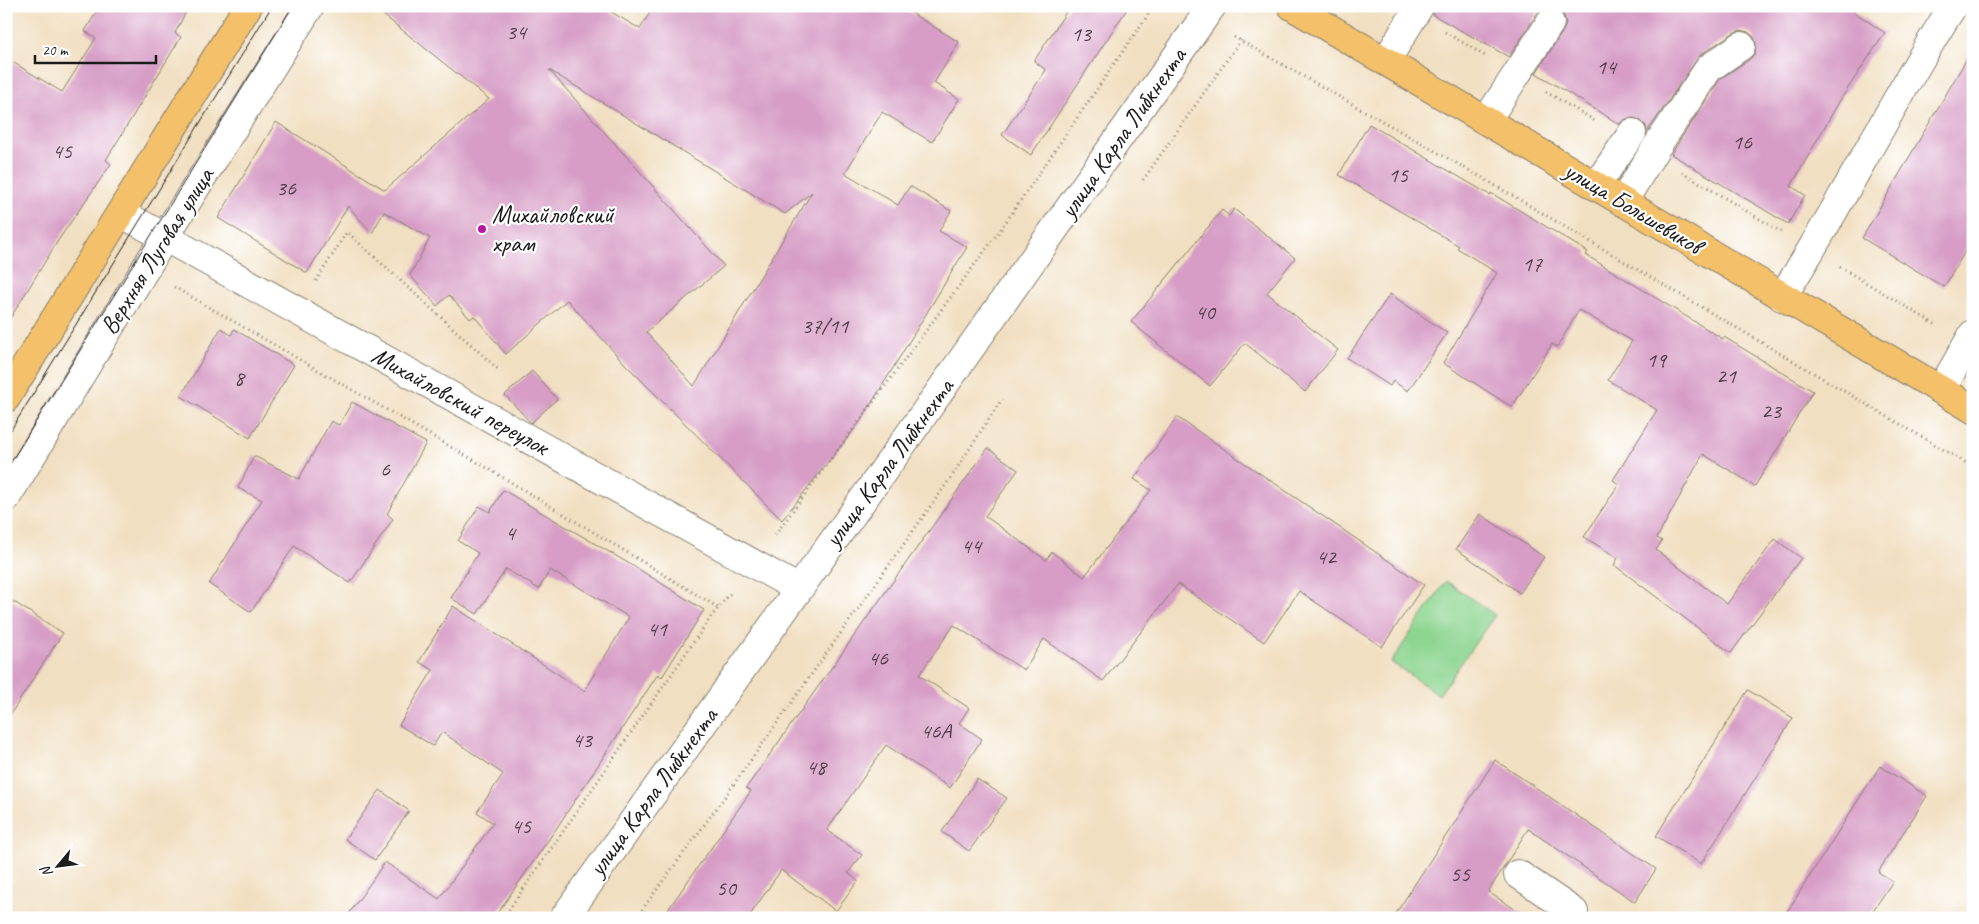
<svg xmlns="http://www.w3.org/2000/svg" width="1979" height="924" viewBox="0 0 1979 924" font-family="Caveat,sans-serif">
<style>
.green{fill:#8dd591;stroke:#547856}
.building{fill:#d79dc6;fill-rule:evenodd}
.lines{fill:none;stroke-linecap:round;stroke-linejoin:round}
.minor-casing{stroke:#867e6e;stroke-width:30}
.major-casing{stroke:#867e6e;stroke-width:30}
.path{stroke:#867e6e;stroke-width:3;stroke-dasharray:1 4;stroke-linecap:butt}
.minor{stroke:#fff;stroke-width:28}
.major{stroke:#f4c16a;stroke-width:28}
.tram{stroke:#1c1c1c;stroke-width:1}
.poi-dot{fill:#b5179e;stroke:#fff;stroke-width:2}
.labels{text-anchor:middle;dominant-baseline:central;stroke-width:4.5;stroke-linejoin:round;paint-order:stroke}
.number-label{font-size:22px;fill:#4b3c46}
.street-label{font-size:25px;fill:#1c1c1c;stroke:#fff}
.poi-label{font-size:25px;fill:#1c1c1c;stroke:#fff;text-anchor:start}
</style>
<rect width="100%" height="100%" fill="#fff"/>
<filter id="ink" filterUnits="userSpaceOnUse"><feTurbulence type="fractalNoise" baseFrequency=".02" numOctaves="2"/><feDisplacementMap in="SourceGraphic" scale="10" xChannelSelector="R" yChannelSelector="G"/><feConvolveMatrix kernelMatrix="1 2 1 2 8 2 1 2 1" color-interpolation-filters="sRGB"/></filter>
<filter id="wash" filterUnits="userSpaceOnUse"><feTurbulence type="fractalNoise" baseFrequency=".0096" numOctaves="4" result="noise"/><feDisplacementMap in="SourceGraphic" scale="20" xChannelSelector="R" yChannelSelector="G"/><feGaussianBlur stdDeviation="1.12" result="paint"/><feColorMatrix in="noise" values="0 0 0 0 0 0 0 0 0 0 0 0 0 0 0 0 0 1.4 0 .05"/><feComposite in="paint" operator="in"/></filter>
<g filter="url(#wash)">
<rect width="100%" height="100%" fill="#f1dfc1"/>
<path class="green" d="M 1446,581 L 1495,615 L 1439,695 L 1391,662 Z"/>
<g id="blocks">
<g class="building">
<path d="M 100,6 L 189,6 L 175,33 L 181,37 L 106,160 L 111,164 L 59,239 L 6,325 L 6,58 L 62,92 L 96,38 L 85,31 Z"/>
<path d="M 372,6 L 601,6 L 640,29 L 654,6 L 900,6 L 959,42 L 934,83 L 959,99 L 932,142 L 882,112 L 845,173 L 898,205 L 910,186 L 951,211 L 939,231 L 967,247 L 860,422 L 782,520 L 625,364 L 567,300 L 506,354 L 474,316 L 470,319 L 449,295 L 437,306 L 410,275 L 430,238 L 384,212 L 372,233 L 348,206 L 307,273 L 218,218 L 276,122 L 385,190 L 489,99 ZM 549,70 L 785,214 L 812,192 L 694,386 L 646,332 L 724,266 Z"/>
<path d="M 1070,6 L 1129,6 L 1031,155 L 1002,135 L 1046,70 L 1034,61 Z"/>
<path d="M 1434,6 L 1845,6 L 1885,33 L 1840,100 L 1791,186 L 1805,195 L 1788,224 L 1671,154 L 1720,79 L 1750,59 L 1755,53 L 1756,44 L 1754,37 L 1748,32 L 1740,30 L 1733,33 L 1700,55 L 1647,132 L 1646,126 L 1640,120 L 1634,118 L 1626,119 L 1619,124 L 1536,73 L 1563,31 L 1566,24 L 1564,16 L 1558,10 L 1551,7 L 1543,9 L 1537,14 L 1509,57 L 1433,15 Z"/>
<path d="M 1973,48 L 1973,238 L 1944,287 L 1862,238 Z"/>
<path d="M 1369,124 L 1490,195 L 1491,193 L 1588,252 L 1586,255 L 1723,339 L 1724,337 L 1813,391 L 1755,486 L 1703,454 L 1657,538 L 1662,541 L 1656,550 L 1727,604 L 1775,539 L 1801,558 L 1731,653 L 1614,565 L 1618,558 L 1584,537 L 1619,484 L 1613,480 L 1657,410 L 1608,380 L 1632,341 L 1579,310 L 1557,347 L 1552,344 L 1512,407 L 1443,363 L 1497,273 L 1457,248 L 1459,246 L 1339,175 Z"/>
<path d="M 1234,209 L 1295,258 L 1267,293 L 1338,350 L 1305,392 L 1245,343 L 1210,386 L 1131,322 L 1222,210 L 1229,216 Z"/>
<path d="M 1390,294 L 1447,333 L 1408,391 L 1393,381 L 1390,386 L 1347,358 Z"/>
<path d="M 221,328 L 231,335 L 234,329 L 294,365 L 250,438 L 181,396 Z"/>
<path d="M 532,371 L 557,399 L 531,423 L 505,395 Z"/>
<path d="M 352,402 L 426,443 L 387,514 L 393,519 L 350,583 L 294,546 L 251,612 L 209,584 L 262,500 L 238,488 L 254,456 L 299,479 L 331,421 L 339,425 Z"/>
<path d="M 1177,417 L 1424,585 L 1382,647 L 1299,591 L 1264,642 L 1178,584 L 1103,681 L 1044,639 L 1024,670 L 954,625 L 919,675 L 969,708 L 959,723 L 982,739 L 950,788 L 886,745 L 827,830 L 862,855 L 848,873 L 858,881 L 836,911 L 781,870 L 748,918 L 662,918 L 751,791 L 746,788 L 988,448 L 1018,470 L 985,516 L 1046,560 L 1052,552 L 1084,577 L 1151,490 L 1134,479 Z"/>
<path d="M 503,490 L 640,570 L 704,610 L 662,677 L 658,674 L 556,829 L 494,918 L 346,918 L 385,862 L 439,899 L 493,823 L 477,812 L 503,774 L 442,732 L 433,746 L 399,725 L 433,670 L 419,662 L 453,606 L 584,691 L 629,617 L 550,570 L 539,589 L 506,569 L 477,614 L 451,598 L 478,553 L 458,541 L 479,506 L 490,512 Z"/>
<path d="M 1480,514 L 1544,557 L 1520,593 L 1456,549 Z"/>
<path d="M 6,597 L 63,633 L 6,721 Z"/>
<path d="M 1748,690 L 1793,718 L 1701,864 L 1656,836 Z"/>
<path d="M 1495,760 L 1656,869 L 1635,902 L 1528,829 L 1488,892 L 1529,918 L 1393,918 Z"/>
<path d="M 1880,766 L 1927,796 L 1878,872 L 1893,881 L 1868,918 L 1783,918 Z"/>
<path d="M 977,779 L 1007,798 L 969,851 L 942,832 Z"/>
<path d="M 380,790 L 409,811 L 375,860 L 345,839 Z"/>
</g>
</g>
</g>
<g filter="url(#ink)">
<use href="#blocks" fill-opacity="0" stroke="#867e6e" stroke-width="1"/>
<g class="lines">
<defs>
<g id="minor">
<path d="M 1386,61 L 1419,7"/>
<path d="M 1486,121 L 1550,23"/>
<path d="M 1596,186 L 1632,133"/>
<path d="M 1623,202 L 1657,146 L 1709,68 L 1741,46"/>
<path d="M 121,213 L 799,589"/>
<path d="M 1782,297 C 1843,202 1892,101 1953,6"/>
<path d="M 1941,390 L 1973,334"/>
<path d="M 6,498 L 164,238 L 310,6"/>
<path d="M 1518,874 L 1574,912 L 1571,918"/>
<path d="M 564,918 L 904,442 L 1212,6"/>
</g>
<g id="major">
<path d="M 1292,6 L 1973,409"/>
<path d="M 6,398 L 248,6"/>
</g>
</defs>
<use href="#minor" class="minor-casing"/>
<use href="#major" class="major-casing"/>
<g class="path">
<path d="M 1445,32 L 1487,57"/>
<path d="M 1234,37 L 1479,176 L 1973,467"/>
<path d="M 1546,92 L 1597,122"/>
<path d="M 1682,172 L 1781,232"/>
<path d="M 1143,180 L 1241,40"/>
<path d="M 1840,267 L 1938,326"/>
<path d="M 316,281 L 347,232 L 498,369"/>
<path d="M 174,287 L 489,469 L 719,608"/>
<path d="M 775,535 L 1001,229 L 1154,6"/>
<path d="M 506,914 L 711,617 L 732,591"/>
<path d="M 636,918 L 724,798 L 952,476 L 1002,399"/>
</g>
<use href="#minor" class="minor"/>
<use href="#major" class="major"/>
<g class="tram">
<path d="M 6,438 L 272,6"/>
<path d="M 6,470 L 293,6"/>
</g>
</g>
</g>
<circle class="poi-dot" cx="482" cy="229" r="5"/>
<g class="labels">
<g class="number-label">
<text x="516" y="32">34</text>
<text x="1081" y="34">13</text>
<text x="1606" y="67">14</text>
<text x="1742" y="142">16</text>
<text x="62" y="151">45</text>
<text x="1398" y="175">15</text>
<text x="286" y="188">36</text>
<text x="1532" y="264">17</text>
<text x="1205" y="312">40</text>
<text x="825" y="326">37/11</text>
<text x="1656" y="360">19</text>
<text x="1726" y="376">21</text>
<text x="239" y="378">8</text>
<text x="1771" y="411">23</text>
<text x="385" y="469">6</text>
<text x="510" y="533">4</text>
<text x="971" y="546">44</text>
<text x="1326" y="557">42</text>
<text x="657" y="629">41</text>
<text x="878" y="658">46</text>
<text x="936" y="731">46А</text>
<text x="582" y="740">43</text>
<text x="816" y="767">48</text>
<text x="521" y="826">45</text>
<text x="1460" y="874">55</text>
<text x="726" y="888">50</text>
</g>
<g class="street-label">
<text transform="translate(1123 133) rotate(-55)">улица Карла Либкнехта</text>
<text transform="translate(1633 208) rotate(31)">улица Большевиков</text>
<text transform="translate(157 251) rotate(-58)">Верхняя Луговая улица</text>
<text transform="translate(460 401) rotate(29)">Михайловский переулок</text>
<text transform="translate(889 463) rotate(-54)">улица Карла Либкнехта</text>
<text transform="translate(653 792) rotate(-54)">улица Карла Либкнехта</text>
</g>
<g class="poi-label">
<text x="492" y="215">Михайловский<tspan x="492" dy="29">храм</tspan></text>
</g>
</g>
<rect width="1979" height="924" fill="none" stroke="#fff" stroke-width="25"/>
<g transform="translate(58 866) rotate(241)" stroke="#ffffff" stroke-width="4" paint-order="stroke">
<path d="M0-4L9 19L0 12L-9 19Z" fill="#1c1c1c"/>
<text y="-8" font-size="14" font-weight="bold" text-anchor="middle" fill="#1c1c1c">N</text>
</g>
<path d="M35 55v8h121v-8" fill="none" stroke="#1c1c1c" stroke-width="2.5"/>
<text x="42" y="55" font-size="15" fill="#1c1c1c" stroke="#ffffff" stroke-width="4" paint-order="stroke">20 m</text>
</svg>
